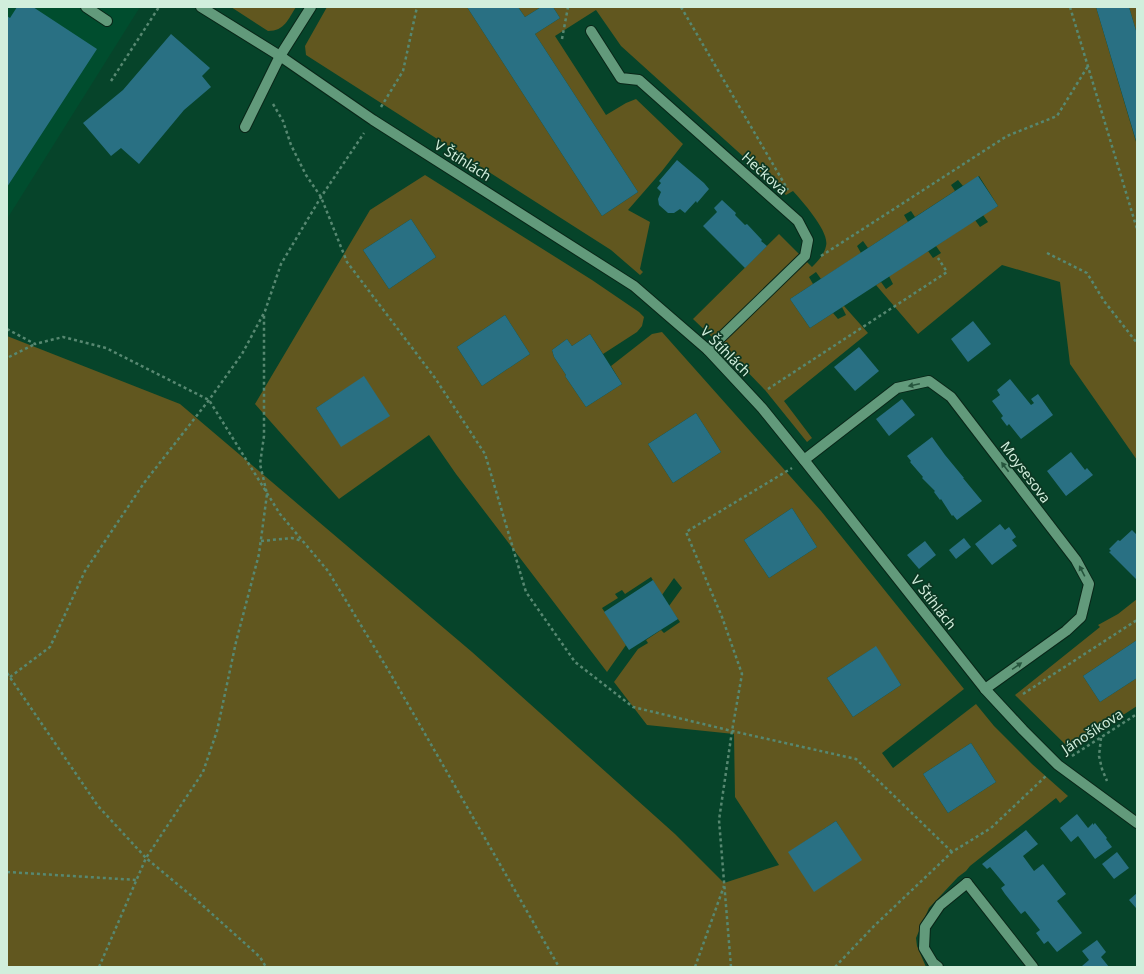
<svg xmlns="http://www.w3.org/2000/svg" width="1144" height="974" viewBox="0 0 1144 974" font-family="'Noto Sans',sans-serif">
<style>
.built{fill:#004d2e}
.green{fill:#61571f;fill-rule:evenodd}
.building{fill:#297083}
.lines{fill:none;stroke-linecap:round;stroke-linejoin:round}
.lane-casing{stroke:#092618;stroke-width:12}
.street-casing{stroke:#092618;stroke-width:12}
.secondary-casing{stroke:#092618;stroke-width:12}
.path{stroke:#578871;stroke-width:2.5;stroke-dasharray:3 3;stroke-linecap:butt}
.lane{stroke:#629a7b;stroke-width:10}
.street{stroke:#629a7b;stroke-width:10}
.secondary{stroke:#629a7b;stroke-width:10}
.oneway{fill:#26553d}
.labels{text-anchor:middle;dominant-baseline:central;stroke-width:3.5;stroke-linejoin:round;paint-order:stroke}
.street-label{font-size:14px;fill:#d1eedc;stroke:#0c3823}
</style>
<rect width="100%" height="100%" fill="#06442a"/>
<path class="built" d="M 7,7 L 140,7 L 7,219 Z"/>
<g class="green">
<path d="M 231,7 L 296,7 C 288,19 285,31 268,31 Z"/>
<path d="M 327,7 L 467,7 L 602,216 L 638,192 L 535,34 L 560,18 L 553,7 L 1096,7 L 1137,145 L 1137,460 L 1070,364 L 1060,282 L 1002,265 L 918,334 L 876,285 L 881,282 L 886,289 L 893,284 L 889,276 L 928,251 L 933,258 L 941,253 L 936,246 L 975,220 L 980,227 L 988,222 L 983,215 L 998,206 L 979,176 L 963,186 L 958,180 L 951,185 L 955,191 L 915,217 L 911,211 L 904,215 L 908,222 L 868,248 L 863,241 L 857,246 L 861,253 L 821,279 L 816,272 L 809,277 L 813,284 L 790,299 L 810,328 L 833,313 L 838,319 L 846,315 L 842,307 L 844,306 L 868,333 L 784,401 L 812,438 L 807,442 L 765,390 L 736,360 L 693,319 L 779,234 L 812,267 C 818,261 824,255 826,246 C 830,232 802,201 793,191 L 786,195 L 621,46 L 596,10 L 555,36 L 606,115 L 626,103 L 636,99 L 683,144 L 662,171 L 628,210 L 650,222 L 640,269 L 643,272 L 640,275 L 611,250 L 306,55 L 305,46 Z"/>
<path d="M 518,7 L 541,7 L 525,17 Z"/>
<path d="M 1129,7 L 1137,7 L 1137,34 Z"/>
<path d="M 425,175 L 592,280 L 639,312 L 644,317 L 642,326 L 637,332 L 603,354 L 590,334 L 572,346 L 567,339 L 552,350 L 554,357 L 566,375 L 565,376 L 586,407 L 622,384 L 611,366 L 652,334 L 662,332 L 821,511 L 964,689 L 882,753 L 893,768 L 976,704 L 994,726 L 1032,764 L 1068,796 L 1060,803 L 1056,798 L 970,866 L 966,871 L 958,877 L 929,908 L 916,938 L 917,946 L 926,967 L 7,967 L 7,336 L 180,404 L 472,652 L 675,834 L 724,883 L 779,865 L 735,797 L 734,734 L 647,725 L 614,682 L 638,649 L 648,643 L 646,640 L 661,630 L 664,633 L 680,622 L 669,606 L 682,588 L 674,578 L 662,595 L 651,577 L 625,594 L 622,590 L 615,594 L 618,598 L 602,608 L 626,645 L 607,672 L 456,474 L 429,435 L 339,499 L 255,404 L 370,210 ZM 411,219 L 436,257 L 389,289 L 363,250 ZM 505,315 L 530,354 L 482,386 L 457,347 ZM 364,377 L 389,416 L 341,446 L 316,408 ZM 696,413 L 721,452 L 673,483 L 648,444 ZM 792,508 L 817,547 L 769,578 L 744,540 ZM 875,647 L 901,685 L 853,717 L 827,678 ZM 971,743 L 996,782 L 948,813 L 923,774 ZM 836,821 L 861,860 L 789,852 Z"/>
<path d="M 1137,599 L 1137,640 L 1083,676 L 1100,702 L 1137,678 L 1137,706 L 1072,748 L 1067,746 L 1015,695 L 1100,627 L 1098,625 L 1118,614 Z"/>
</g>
<g class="building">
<path d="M 17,7 L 33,7 L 97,49 L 7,187 L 7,16 L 10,18 Z"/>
<path d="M 467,7 L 518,7 L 525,17 L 541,7 L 553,7 L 560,18 L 535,34 L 638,192 L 602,216 Z"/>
<path d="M 1096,7 L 1129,7 L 1137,34 L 1137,144 Z"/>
<path d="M 171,34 L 210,68 L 202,76 L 211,87 L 184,110 L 139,164 L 121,148 L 111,156 L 83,123 L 123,90 Z"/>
<path d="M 677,160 L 704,183 L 709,189 L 697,203 L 696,201 L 685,213 L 680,209 L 674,213 L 668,213 L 659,205 L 658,199 L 661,192 L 657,188 L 661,183 L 659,181 Z"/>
<path d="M 978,176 L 998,206 L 810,328 L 790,299 Z"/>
<path d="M 722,200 L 736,213 L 735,215 L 745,225 L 747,224 L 762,240 L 761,241 L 767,246 L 745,268 L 703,226 L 717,212 L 714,208 Z"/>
<path d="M 411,219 L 436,257 L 389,289 L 363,250 Z"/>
<path d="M 505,315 L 530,354 L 482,386 L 457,347 Z"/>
<path d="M 973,321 L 991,344 L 968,362 L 951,339 Z"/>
<path d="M 590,334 L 622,384 L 586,407 L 565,376 L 566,375 L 554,357 L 552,350 L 567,339 L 572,346 Z"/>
<path d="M 859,347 L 879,371 L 855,391 L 834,367 Z"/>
<path d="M 364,376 L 390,416 L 341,447 L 316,408 Z"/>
<path d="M 1010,379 L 1031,405 L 1034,403 L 1031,399 L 1038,394 L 1053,415 L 1021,439 L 1009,424 L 1007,426 L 1001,418 L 1003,416 L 992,401 L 1000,395 L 997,390 Z"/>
<path d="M 902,399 L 915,415 L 889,436 L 876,419 Z"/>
<path d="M 696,413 L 721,452 L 673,483 L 648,444 Z"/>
<path d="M 932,437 L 945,455 L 964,478 L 963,478 L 982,501 L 957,520 L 953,515 L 952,516 L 941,499 L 940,500 L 934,492 L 935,491 L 922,478 L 923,477 L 910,462 L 911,461 L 907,456 Z"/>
<path d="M 1071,452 L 1085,470 L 1087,468 L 1093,475 L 1066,496 L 1047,471 Z"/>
<path d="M 792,508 L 817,547 L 769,578 L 744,540 Z"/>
<path d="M 1000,524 L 1005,530 L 1009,527 L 1016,537 L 1012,540 L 1017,546 L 992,565 L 975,544 Z"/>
<path d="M 1132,530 L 1137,535 L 1137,580 L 1109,552 L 1111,551 L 1109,549 L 1118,540 L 1120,541 Z"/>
<path d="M 964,538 L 971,547 L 956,559 L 949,550 Z"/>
<path d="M 925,541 L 936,555 L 919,569 L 907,555 Z"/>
<path d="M 653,580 L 678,619 L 629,650 L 604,612 Z"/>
<path d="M 1137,640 L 1137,678 L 1100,702 L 1083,676 Z"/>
<path d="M 876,646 L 901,685 L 853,717 L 827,678 Z"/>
<path d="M 971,743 L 996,782 L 948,813 L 923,774 Z"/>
<path d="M 1077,814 L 1088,828 L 1093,823 L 1093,825 L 1095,823 L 1107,838 L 1106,839 L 1112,847 L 1095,859 L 1078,836 L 1071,842 L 1060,828 Z"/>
<path d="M 836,821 L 862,860 L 814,892 L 788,852 Z"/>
<path d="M 1026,830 L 1038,844 L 1023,856 L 1034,871 L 1043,864 L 1066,894 L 1057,901 L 1082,933 L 1057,952 L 1048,941 L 1044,944 L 1036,933 L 1040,930 L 1025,911 L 1021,914 L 1005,894 L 1001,888 L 1005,885 L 990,867 L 987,869 L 982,864 Z"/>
<path d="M 1117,852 L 1129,868 L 1114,879 L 1102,864 Z"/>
<path d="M 1137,893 L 1137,907 L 1136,908 L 1129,900 Z"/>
<path d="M 1097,940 L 1106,952 L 1101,957 L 1109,967 L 1083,967 L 1082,966 L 1089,960 L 1082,951 Z"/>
</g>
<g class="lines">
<defs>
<g id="lane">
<path d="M 86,7 L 107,21"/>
<path d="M 245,127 L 280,56 L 311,7"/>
<path d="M 938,967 L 933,963 L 924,948 L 925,927 L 940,905 L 967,883"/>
</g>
<g id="street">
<path d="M 591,31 L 621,78 L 639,80 L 798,221 L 808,240 L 805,256 L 708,350"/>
<path d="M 804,460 L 897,388 L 929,381 L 951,397 L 1076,560 L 1089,584 L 1081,617 L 1066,631 L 985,689"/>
<path d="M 967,883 L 1033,967"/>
</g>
<path id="secondary" d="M 201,7 L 280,56 L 373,120 L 634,286 L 708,350 L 762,408 L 804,460 L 985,689 L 1023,730 L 1058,765 L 1137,823"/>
</defs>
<use href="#lane" class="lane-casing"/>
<use href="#street" class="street-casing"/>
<use href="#secondary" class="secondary-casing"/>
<g class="path">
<path d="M 681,7 L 788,190"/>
<path d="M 1070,7 L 1137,229"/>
<path d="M 562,39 L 568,7"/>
<path d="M 111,81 L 159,7"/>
<path d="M 273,104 L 283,121 L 291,145 L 306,175 L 321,197 L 347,262 L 435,378 L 485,454 L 526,592 L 575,662 L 633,707 L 732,731 L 856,759 L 952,852"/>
<path d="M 381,107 L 403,71 L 417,7"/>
<path d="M 1047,253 L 1087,273 L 1104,301 L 1137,343"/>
<path d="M 821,256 L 1007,136 L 1057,116 L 1088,66"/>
<path d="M 7,329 L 35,344 L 63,337 L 106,348 L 209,400 L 280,514 L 328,571 L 390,673 L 559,967"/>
<path d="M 9,357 L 35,344"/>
<path d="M 768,389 L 947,272 L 938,258"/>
<path d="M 261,541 L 292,538 L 302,541"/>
<path d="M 7,673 L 98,806 L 146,858 L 200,903 L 260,957 L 266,967"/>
<path d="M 10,677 L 50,647 L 85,571 L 144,483 L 209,400 L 242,354 L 265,311 L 281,264 L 321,197 L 364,133"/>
<path d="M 1023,694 L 1137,620"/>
<path d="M 1101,738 L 1099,756 L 1102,769 L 1107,781"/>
<path d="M 1072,756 L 1137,714"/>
<path d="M 7,872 L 137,880"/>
<path d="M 99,967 L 146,858 L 203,772 L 217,731 L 236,642 L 259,554 L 267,494 L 260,464 L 264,436 L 264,315"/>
<path d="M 695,967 L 724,886"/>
<path d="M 731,967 L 719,820 L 732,731 L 742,674 L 722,617 L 686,532 L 792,468"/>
<path d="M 835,967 L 873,927 L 952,852 L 991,828 L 1047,775"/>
</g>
<use href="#lane" class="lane"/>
<use href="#street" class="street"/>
<use href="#secondary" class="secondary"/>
</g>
<defs><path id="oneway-solid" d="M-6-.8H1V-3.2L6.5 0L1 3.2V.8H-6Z"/></defs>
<g class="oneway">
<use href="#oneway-solid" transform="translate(914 385) rotate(168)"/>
<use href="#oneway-solid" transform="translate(1005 467) rotate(-127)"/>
<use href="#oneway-solid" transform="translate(1082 571) rotate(-118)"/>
<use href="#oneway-solid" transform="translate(1017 666) rotate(-35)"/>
</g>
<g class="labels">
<g class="street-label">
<text transform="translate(463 160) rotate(32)">V Štíhlách</text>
<text transform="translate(765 173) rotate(42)">Hečkova</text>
<text transform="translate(726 351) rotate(45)">V Štíhlách</text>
<text transform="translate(1026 472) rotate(53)">Moysesova</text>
<text transform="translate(934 602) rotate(52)">V Štíhlách</text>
<text transform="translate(1092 731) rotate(-33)">Jánošíkova</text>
</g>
</g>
<rect width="1144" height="974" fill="none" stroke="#d1eedc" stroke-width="16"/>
</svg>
